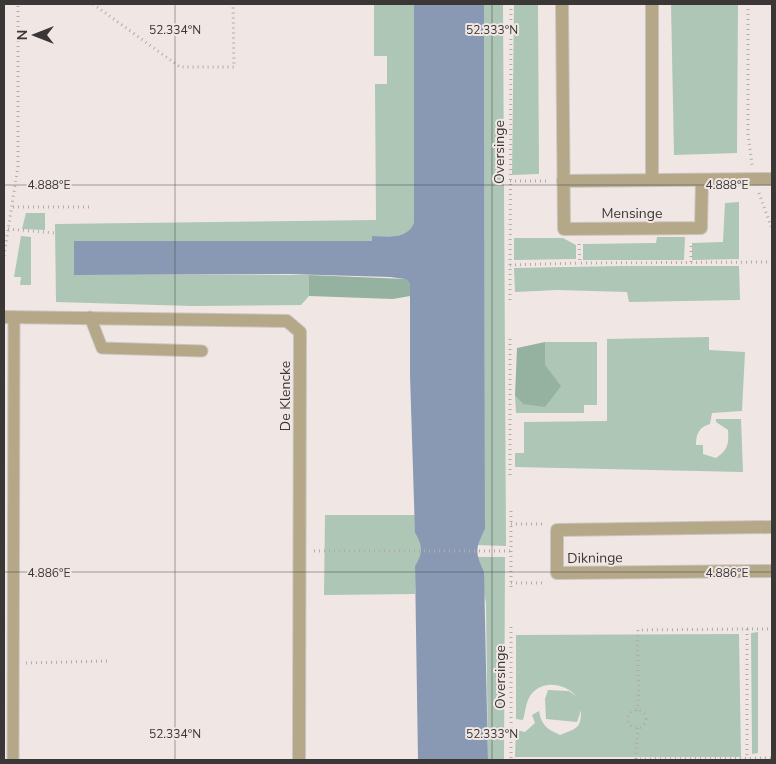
<svg xmlns="http://www.w3.org/2000/svg" width="776" height="764" viewBox="0 0 776 764" font-family="'Nunito Sans',sans-serif">
<style>
.green{fill:#adc6b5}
.forest{fill:#94b29f}
.water{fill:#8999b3}
.lines{fill:none;stroke-linecap:round;stroke-linejoin:round}
.lane-casing{stroke:#ccc4c1;stroke-width:13}
.street-casing{stroke:#ccc4c1;stroke-width:14}
.path{stroke:#b2aba9;stroke-width:3;stroke-dasharray:1 4;stroke-linecap:butt}
.lane{stroke:#b4a888;stroke-width:11}
.street{stroke:#b4a888;stroke-width:12}
.ticks{fill:none;stroke:#3b3736;stroke-width:1;stroke-opacity:0.45}
.labels{text-anchor:middle;dominant-baseline:central;stroke-width:4;stroke-linejoin:round;paint-order:stroke}
.street-label{font-size:14px;fill:#3b3736;stroke:#f0e7e4}
.ticks-label{font-size:12px;text-anchor:middle;fill:#3b3736;stroke:#f0e7e4;stroke-width:4;stroke-linejoin:round;paint-order:stroke}
</style>
<rect width="100%" height="100%" fill="#f0e7e4"/>
<g class="green">
<path d="M 374,4 L 414,4 L 414,223 C 406,240 389,236 372,236 L 372,241 L 74,241 L 75,275 L 309,275 L 309,296 L 301,305 L 192,306 L 56,302 L 55,224 L 376,220 L 375,84 L 387,84 L 387,56 L 374,56 Z"/>
<path d="M 484,4 L 503,4 L 506,546 L 476,545 L 485,529 Z"/>
<path d="M 514,4 L 538,4 L 539,174 L 512,175 Z"/>
<path d="M 671,4 L 738,4 L 737,153 L 674,155 Z"/>
<path d="M 739,202 L 739,259 L 692,260 L 692,243 L 723,242 L 725,203 Z"/>
<path d="M 26,213 L 45,213 L 45,230 L 22,229 Z"/>
<path d="M 21,236 L 31,237 L 31,285 L 20,285 L 21,277 L 14,277 Z"/>
<path d="M 657,237 L 685,237 L 684,260 L 583,260 L 583,244 L 656,243 Z"/>
<path d="M 514,238 L 563,238 L 576,245 L 576,259 L 514,260 Z"/>
<path d="M 621,266 L 739,266 L 740,300 L 629,302 L 627,292 L 557,290 L 515,292 L 514,268 Z"/>
<path d="M 709,337 L 709,350 L 745,352 L 742,411 L 712,413 L 710,424 C 699,427 696,434 696,445 L 703,445 L 703,454 L 716,458 C 728,450 729,444 728,430 L 716,422 L 716,419 L 741,419 L 743,472 L 515,467 L 515,453 L 524,453 L 524,422 L 607,421 L 607,339 Z"/>
<path d="M 545,342 L 597,342 L 597,405 L 584,405 L 584,413 L 516,413 L 515,396 L 523,404 L 545,365 Z"/>
<path d="M 325,515 L 416,515 L 415,533 L 422,544 L 421,557 L 415,566 L 415,594 L 324,595 Z"/>
<path d="M 477,557 L 505,557 L 504,760 L 488,760 L 486,603 Z"/>
<path d="M 758,632 L 758,753 L 752,754 L 751,633 Z"/>
<path d="M 739,634 L 741,757 L 515,757 L 516,730 L 525,732 L 535,723 L 532,715 L 539,711 C 541,725 548,730 560,735 C 577,728 581,729 581,710 L 577,722 L 546,719 L 545,699 L 548,690 L 569,691 L 576,696 C 565,683 541,679 530,696 C 526,702 525,713 523,720 L 516,719 L 516,635 Z"/>
</g>
<g class="forest">
<path d="M 309,275 L 405,279 L 410,284 L 410,296 L 393,299 L 309,296 Z"/>
<path d="M 545,342 L 545,365 L 561,386 L 545,407 L 523,404 L 515,396 L 517,348 Z"/>
</g>
<path class="water" d="M 414,4 L 484,4 L 485,529 C 475,549 475,552 484,572 L 488,760 L 418,760 L 415,566 C 423,553 423,546 415,533 L 410,375 L 410,284 L 405,279 L 390,277 L 289,274 L 74,275 L 74,241 L 372,241 L 372,236 C 389,236 406,240 414,223 Z"/>
<g class="lines">
<defs>
<g id="lane">
<path d="M 90,317 L 102,348 L 202,351"/>
<path d="M 13,760 L 14,317"/>
</g>
<g id="street">
<path d="M 562,4 L 564,229 L 701,228 L 702,180"/>
<path d="M 652,4 L 652,180"/>
<path d="M 563,181 L 772,179"/>
<path d="M 4,317 L 287,321 L 300,332 L 299,760"/>
<path d="M 772,527 L 557,530 L 557,573 L 772,571"/>
</g>
</defs>
<use href="#lane" class="lane-casing"/>
<use href="#street" class="street-casing"/>
<g class="path">
<path d="M 93,4 L 180,67 L 234,67 L 233,4"/>
<path d="M 748,4 L 748,134 L 752,165"/>
<path d="M 510,181 L 550,181"/>
<path d="M 759,193 L 772,229"/>
<path d="M 13,207 L 91,207"/>
<path d="M 8,229 L 55,233"/>
<path d="M 579,244 L 580,263 L 772,262"/>
<path d="M 4,256 L 18,166 L 18,4"/>
<path d="M 691,262 L 691,243"/>
<path d="M 510,265 L 580,263"/>
<path d="M 510,300 L 511,4"/>
<path d="M 510,339 L 510,475"/>
<path d="M 511,511 L 511,591"/>
<path d="M 511,524 L 543,524"/>
<path d="M 314,551 L 511,551"/>
<path d="M 511,583 L 545,583"/>
<path d="M 511,627 L 511,758"/>
<path d="M 747,629 L 772,629"/>
<path d="M 26,663 L 107,661"/>
<circle cx="637" cy="719" r="9"/>
<path d="M 637,711 C 641,683 636,657 638,630 L 747,629 L 747,757"/>
<path d="M 638,728 L 636,759 L 772,758"/>
</g>
<use href="#lane" class="lane"/>
<use href="#street" class="street"/>
</g>
<path class="ticks" d="M 175,4 L 175,760M 492,4 L 492,760M 4,185 L 772,185M 4,572 L 772,572"/>
<g class="labels">
<g class="street-label">
<text transform="translate(499 152) rotate(-90)">Oversinge</text>
<text x="632" y="213">Mensinge</text>
<text transform="translate(285 396) rotate(-90)">De Klencke</text>
<text transform="translate(595 558) rotate(-1)">Dikninge</text>
<text transform="translate(500 677) rotate(-90)">Oversinge</text>
</g>
</g>
<g class="ticks-label">
<text x="175" y="34">52.334°N</text>
<text x="492" y="34">52.333°N</text>
<text x="727" y="189">4.888°E</text>
<text x="49" y="189">4.888°E</text>
<text x="727" y="577">4.886°E</text>
<text x="49" y="577">4.886°E</text>
<text x="175" y="738">52.334°N</text>
<text x="492" y="738">52.333°N</text>
</g>
<rect width="776" height="764" fill="none" stroke="#3b3736" stroke-width="10"/>
<g transform="translate(35 35) rotate(270)" stroke="#f0e7e4" stroke-width="4" paint-order="stroke">
<path d="M0-4L9 19L0 12L-9 19Z" fill="#3b3736"/>
<text y="-8" font-size="14" font-weight="bold" text-anchor="middle" fill="#3b3736">N</text>
</g>
</svg>
